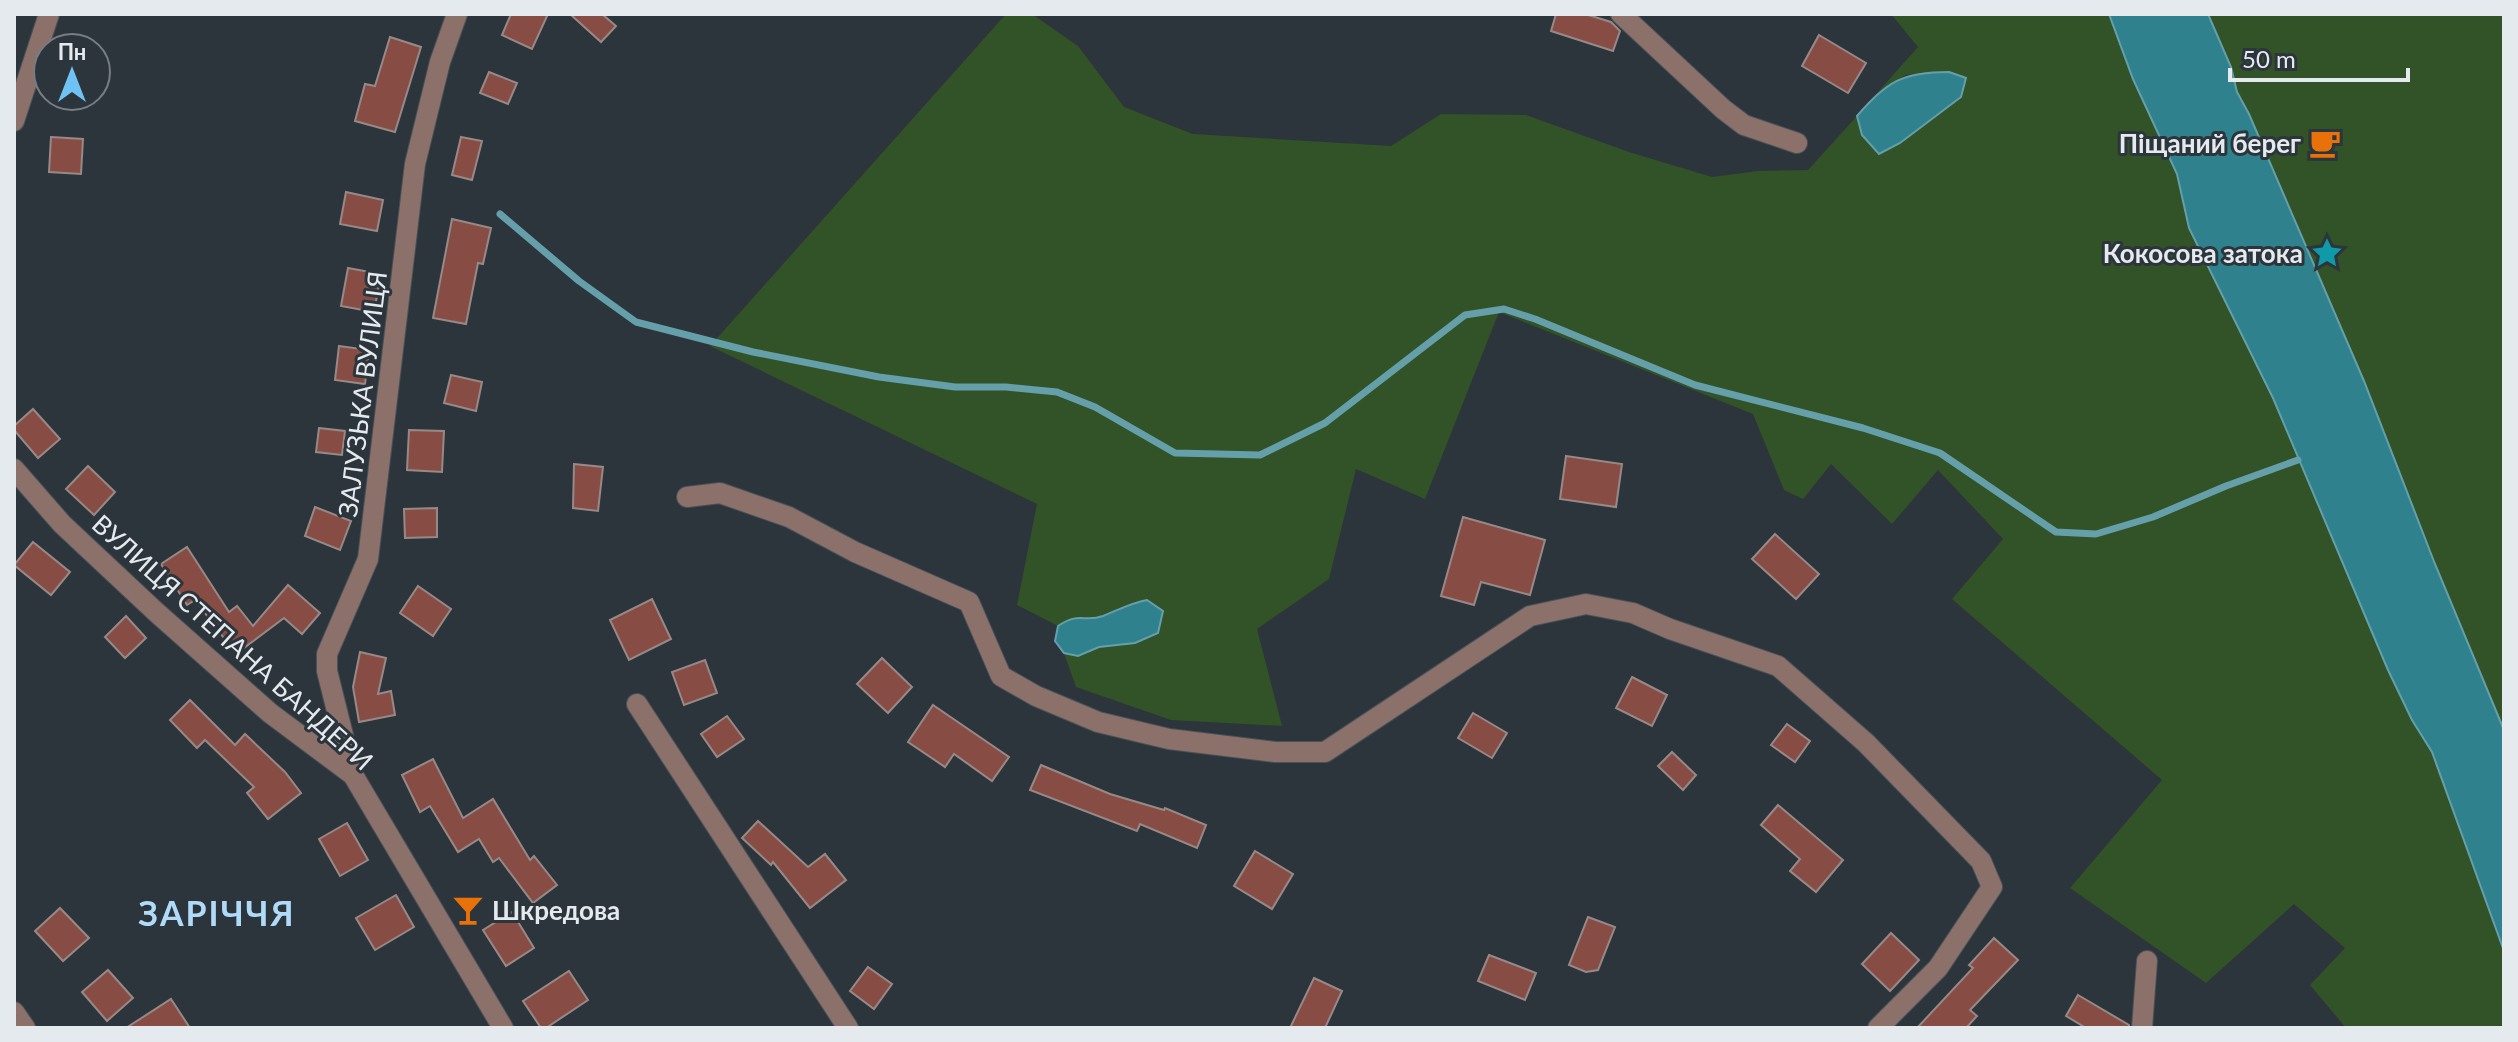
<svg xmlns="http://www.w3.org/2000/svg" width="2518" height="1042" viewBox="0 0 2518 1042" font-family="Lato,sans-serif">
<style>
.green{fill:#325227}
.water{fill:#2e818d;stroke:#65a0aa;stroke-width:2}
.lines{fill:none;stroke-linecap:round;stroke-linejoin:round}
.stream{stroke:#65a0aa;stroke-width:7}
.building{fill:#874d45;stroke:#978987;stroke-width:2}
.minor-casing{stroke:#4a5259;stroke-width:22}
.minor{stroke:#8c716b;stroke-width:20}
.labels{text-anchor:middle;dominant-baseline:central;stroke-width:6;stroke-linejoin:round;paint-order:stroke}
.poi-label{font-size:26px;font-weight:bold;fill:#e5eaef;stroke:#2d353c;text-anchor:end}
.street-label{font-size:26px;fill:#e5eaef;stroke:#2d353c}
.district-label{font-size:34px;font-weight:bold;letter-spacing:2px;fill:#b0dbf8;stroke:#2d353c}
</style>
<rect width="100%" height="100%" fill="#2d353c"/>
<g class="green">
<path d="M 1006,14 L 1032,14 L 1078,46 L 1124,107 L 1193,134 L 1391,146 L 1441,114 L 1526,115 L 1629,152 L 1712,177 L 1758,171 L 1808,170 L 1857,116 L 1862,135 L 1949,72 L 1906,75 L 1877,93 L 1918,47 L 1891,14 L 2109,14 L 2133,79 L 2177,174 L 2189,228 L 2273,398 L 2388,670 L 2412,720 L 2432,752 L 2504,951 L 2504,1028 L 2346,1028 L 2310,985 L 2345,948 L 2294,904 L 2206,983 L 2070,888 L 2162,780 L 1952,599 L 2003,539 L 1938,470 L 1892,524 L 1831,464 L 1803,499 L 1784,490 L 1753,414 L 1499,312 L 1425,499 L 1356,469 L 1329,579 L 1257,629 L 1282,726 L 1171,720 L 1076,687 L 1064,653 L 1078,656 L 1099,647 L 1135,643 L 1158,634 L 1163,611 L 1147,600 C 1131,603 1118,610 1103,616 C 1084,623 1080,611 1058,626 L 1017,605 L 1037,504 L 710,346 Z"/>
<path d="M 2208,14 L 2504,14 L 2504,730 L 2435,564 L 2364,381 L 2249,114 L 2236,92 L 2231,67 Z"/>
</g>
<g class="water">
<path d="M 2109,14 L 2208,14 L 2231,67 L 2237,92 L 2249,114 L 2364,381 L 2435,564 L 2504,730 L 2504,951 L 2432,752 L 2412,720 L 2388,670 L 2273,398 L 2189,228 L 2177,174 L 2133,79 Z"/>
<path d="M 1949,72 L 1966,78 L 1961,97 L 1900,143 L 1879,154 L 1862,135 L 1857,116 C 1888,81 1902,72 1949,72 Z"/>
<path d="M 1147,600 L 1163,611 L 1158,633 L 1135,643 L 1099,647 L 1078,656 L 1064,653 L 1055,641 L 1058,626 C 1080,611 1084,623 1103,616 C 1118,610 1131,603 1147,600 Z"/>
</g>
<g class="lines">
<path class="stream" d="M 500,214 L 579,281 L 636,322 L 753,352 L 879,377 L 955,387 L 1006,387 L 1057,392 L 1095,407 L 1175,453 L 1260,455 L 1325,423 L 1465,315 L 1504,309 L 1535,319 L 1695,385 L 1863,428 L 1940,453 L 2056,532 L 2096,534 L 2153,517 L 2226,486 L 2298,460"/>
</g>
<g class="building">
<path d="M 511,14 L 548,14 L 532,49 L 502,35 Z"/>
<path d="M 570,14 L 602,14 L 616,26 L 601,42 Z"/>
<path d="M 1556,14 L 1585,14 L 1611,22 L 1620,31 L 1613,51 L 1551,31 Z"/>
<path d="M 1819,35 L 1866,63 L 1848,93 L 1802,66 Z"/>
<path d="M 390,37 L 421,47 L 395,132 L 355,121 L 365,84 L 375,86 Z"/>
<path d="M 489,72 L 517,83 L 508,104 L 480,93 Z"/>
<path d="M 51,137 L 83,139 L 81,174 L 49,172 Z"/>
<path d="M 461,137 L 482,141 L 472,180 L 452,175 Z"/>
<path d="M 346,192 L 383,200 L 377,231 L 340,224 Z"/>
<path d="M 452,219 L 491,228 L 483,264 L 478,263 L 466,324 L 433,318 Z"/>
<path d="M 348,268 L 381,274 L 374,312 L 341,306 Z"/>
<path d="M 339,346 L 369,350 L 365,384 L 335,380 Z"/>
<path d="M 451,375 L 482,382 L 476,411 L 444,403 Z"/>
<path d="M 33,409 L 60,439 L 38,458 L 14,430 L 14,426 Z"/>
<path d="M 319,428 L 345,431 L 342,455 L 316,452 Z"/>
<path d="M 409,430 L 444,431 L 442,472 L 407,470 Z"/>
<path d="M 1566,456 L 1622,464 L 1616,507 L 1560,499 Z"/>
<path d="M 574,464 L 603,467 L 598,511 L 573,508 Z"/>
<path d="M 88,466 L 115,492 L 94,515 L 66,489 Z"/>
<path d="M 315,507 L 351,521 L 340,550 L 305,536 Z"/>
<path d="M 437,508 L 437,537 L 405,538 L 404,509 Z"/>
<path d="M 1463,517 L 1545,540 L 1530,595 L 1481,582 L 1474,605 L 1441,596 Z"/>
<path d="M 1775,534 L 1819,574 L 1796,599 L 1752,559 Z"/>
<path d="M 33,542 L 70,572 L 51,595 L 14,565 Z"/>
<path d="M 187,547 L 229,612 L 237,606 L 253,626 L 288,585 L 320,613 L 302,634 L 284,618 L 236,654 L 195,600 L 187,605 L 161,564 Z"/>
<path d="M 418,586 L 451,609 L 433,636 L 400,613 Z"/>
<path d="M 652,599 L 671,639 L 629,660 L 610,620 Z"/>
<path d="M 126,616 L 146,638 L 125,658 L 105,637 Z"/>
<path d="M 360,652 L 386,658 L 378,694 L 391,691 L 395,715 L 359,722 L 353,687 Z"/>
<path d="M 882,658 L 912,687 L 888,713 L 857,684 Z"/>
<path d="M 705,660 L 717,693 L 684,705 L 672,672 Z"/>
<path d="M 1632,677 L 1667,695 L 1652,726 L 1616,708 Z"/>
<path d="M 190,700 L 235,745 L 245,734 L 285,772 L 301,793 L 268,819 L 247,793 L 254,787 L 205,740 L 197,748 L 170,720 Z"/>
<path d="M 933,705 L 1009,757 L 992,781 L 954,754 L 945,767 L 908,742 Z"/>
<path d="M 1473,713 L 1507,733 L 1492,758 L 1458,738 Z"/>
<path d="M 727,716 L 744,739 L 717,757 L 701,734 Z"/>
<path d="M 1787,724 L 1810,741 L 1795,762 L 1771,745 Z"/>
<path d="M 1672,752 L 1696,775 L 1683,790 L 1658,766 Z"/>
<path d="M 433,759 L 463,818 L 493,799 L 530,860 L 534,856 L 557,885 L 533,903 L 499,858 L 493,862 L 479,839 L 458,852 L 430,806 L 420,812 L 402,775 Z"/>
<path d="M 1041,765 L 1110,794 L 1164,810 L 1165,808 L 1206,825 L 1197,848 L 1140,824 L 1137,831 L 1030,790 Z"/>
<path d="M 1778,805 L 1843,860 L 1816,892 L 1790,871 L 1800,859 L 1761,825 Z"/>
<path d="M 758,821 L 808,867 L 825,854 L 846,880 L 810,908 L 773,862 L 771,865 L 742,838 Z"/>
<path d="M 347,823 L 368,860 L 340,876 L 319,839 Z"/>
<path d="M 1255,851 L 1293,874 L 1272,909 L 1234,886 Z"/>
<path d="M 396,895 L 414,927 L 375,950 L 356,918 Z"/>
<path d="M 60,908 L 89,938 L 63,961 L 35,931 Z"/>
<path d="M 512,912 L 534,948 L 506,966 L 483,930 Z"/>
<path d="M 1588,917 L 1615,927 L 1598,970 L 1586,972 L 1569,965 Z"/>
<path d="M 1891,933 L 1919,960 L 1890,991 L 1862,964 Z"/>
<path d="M 1994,938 L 2018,960 L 1970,1010 L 1977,1016 L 1966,1028 L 1917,1028 L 1973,968 L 1969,965 Z"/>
<path d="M 1489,955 L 1536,973 L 1525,1000 L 1478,981 Z"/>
<path d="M 868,967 L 892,984 L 874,1009 L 850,991 Z"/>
<path d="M 108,970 L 133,998 L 107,1021 L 82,992 Z"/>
<path d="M 569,971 L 588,1000 L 546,1028 L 541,1028 L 523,1001 Z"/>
<path d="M 1314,978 L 1342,991 L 1325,1028 L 1290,1028 Z"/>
<path d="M 2078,995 L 2129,1025 L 2129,1028 L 2086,1028 L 2066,1016 Z"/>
<path d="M 171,999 L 190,1028 L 126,1028 Z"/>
</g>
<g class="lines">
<defs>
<g id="minor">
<path d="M 1621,14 L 1723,109 L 1744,125 L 1797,143"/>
<path d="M 14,121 L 49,14"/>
<path d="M 14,469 L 62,524 L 156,612 L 270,713 L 353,775 L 503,1028"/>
<path d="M 687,497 L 720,493 L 789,517 L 855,552 L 969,602 L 1001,676 L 1036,696 L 1098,722 L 1169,739 L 1275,752 L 1325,752 L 1530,616 L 1586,604 L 1633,613 L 1670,629 L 1778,666 L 1866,743 L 1981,861 L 1992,887 L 1938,968 L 1878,1028"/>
<path d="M 637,704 L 848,1028"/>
<path d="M 353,775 L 327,671 L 327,654 L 368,559 L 415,164 L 440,62 L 457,14"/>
<path d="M 14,1012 L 25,1028"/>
<path d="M 2142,1028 L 2147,961"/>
</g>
</defs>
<use href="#minor" class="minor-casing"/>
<use href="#minor" class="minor"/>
</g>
<defs>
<symbol id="cafe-bare" viewBox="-9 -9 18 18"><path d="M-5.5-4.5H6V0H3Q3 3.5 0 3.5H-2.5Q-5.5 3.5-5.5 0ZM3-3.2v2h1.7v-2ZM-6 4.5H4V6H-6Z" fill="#e8710a" stroke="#2d353c" stroke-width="2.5" paint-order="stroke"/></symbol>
<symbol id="sight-bare" viewBox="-9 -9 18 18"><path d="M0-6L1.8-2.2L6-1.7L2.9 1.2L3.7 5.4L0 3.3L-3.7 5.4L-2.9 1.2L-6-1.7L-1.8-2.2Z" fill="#0f9aa8" stroke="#2d353c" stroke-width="2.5" paint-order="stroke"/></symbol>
<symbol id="bar-bare" viewBox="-9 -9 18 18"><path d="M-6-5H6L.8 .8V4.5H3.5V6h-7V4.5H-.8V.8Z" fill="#e8710a" stroke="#2d353c" stroke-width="2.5" paint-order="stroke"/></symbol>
</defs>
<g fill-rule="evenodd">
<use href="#cafe-bare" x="2303" y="121" width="44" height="44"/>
<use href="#sight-bare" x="2305" y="231" width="44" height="44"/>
<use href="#bar-bare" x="446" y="888" width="44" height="44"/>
</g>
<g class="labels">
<g class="poi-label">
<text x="2301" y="143">Піщаний берег</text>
<text x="2303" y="253">Кокосова затока</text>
<text x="492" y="910" text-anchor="start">Шкредова</text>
</g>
<g class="street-label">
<text transform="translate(362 394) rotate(-83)">ЗАЛУЗЬКА ВУЛИЦЯ</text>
<text transform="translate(233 642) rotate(42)">ВУЛИЦЯ СТЕПАНА БАНДЕРИ</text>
</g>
<g class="district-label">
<text x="217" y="912">ЗАРІЧЧЯ</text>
</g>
</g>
<rect width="2518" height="1042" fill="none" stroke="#e5eaef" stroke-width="32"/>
<g transform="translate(72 72)"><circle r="38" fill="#2d353c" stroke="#777d84" stroke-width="2"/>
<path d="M0-6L14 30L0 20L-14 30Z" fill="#70c1f4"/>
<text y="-12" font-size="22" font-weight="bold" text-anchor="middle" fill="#e5eaef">Пн</text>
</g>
<path d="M2230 68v12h178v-12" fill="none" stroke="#e5eaef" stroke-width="4"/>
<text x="2242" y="68" font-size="24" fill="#e5eaef" stroke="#2d353c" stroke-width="6" paint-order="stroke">50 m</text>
</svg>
